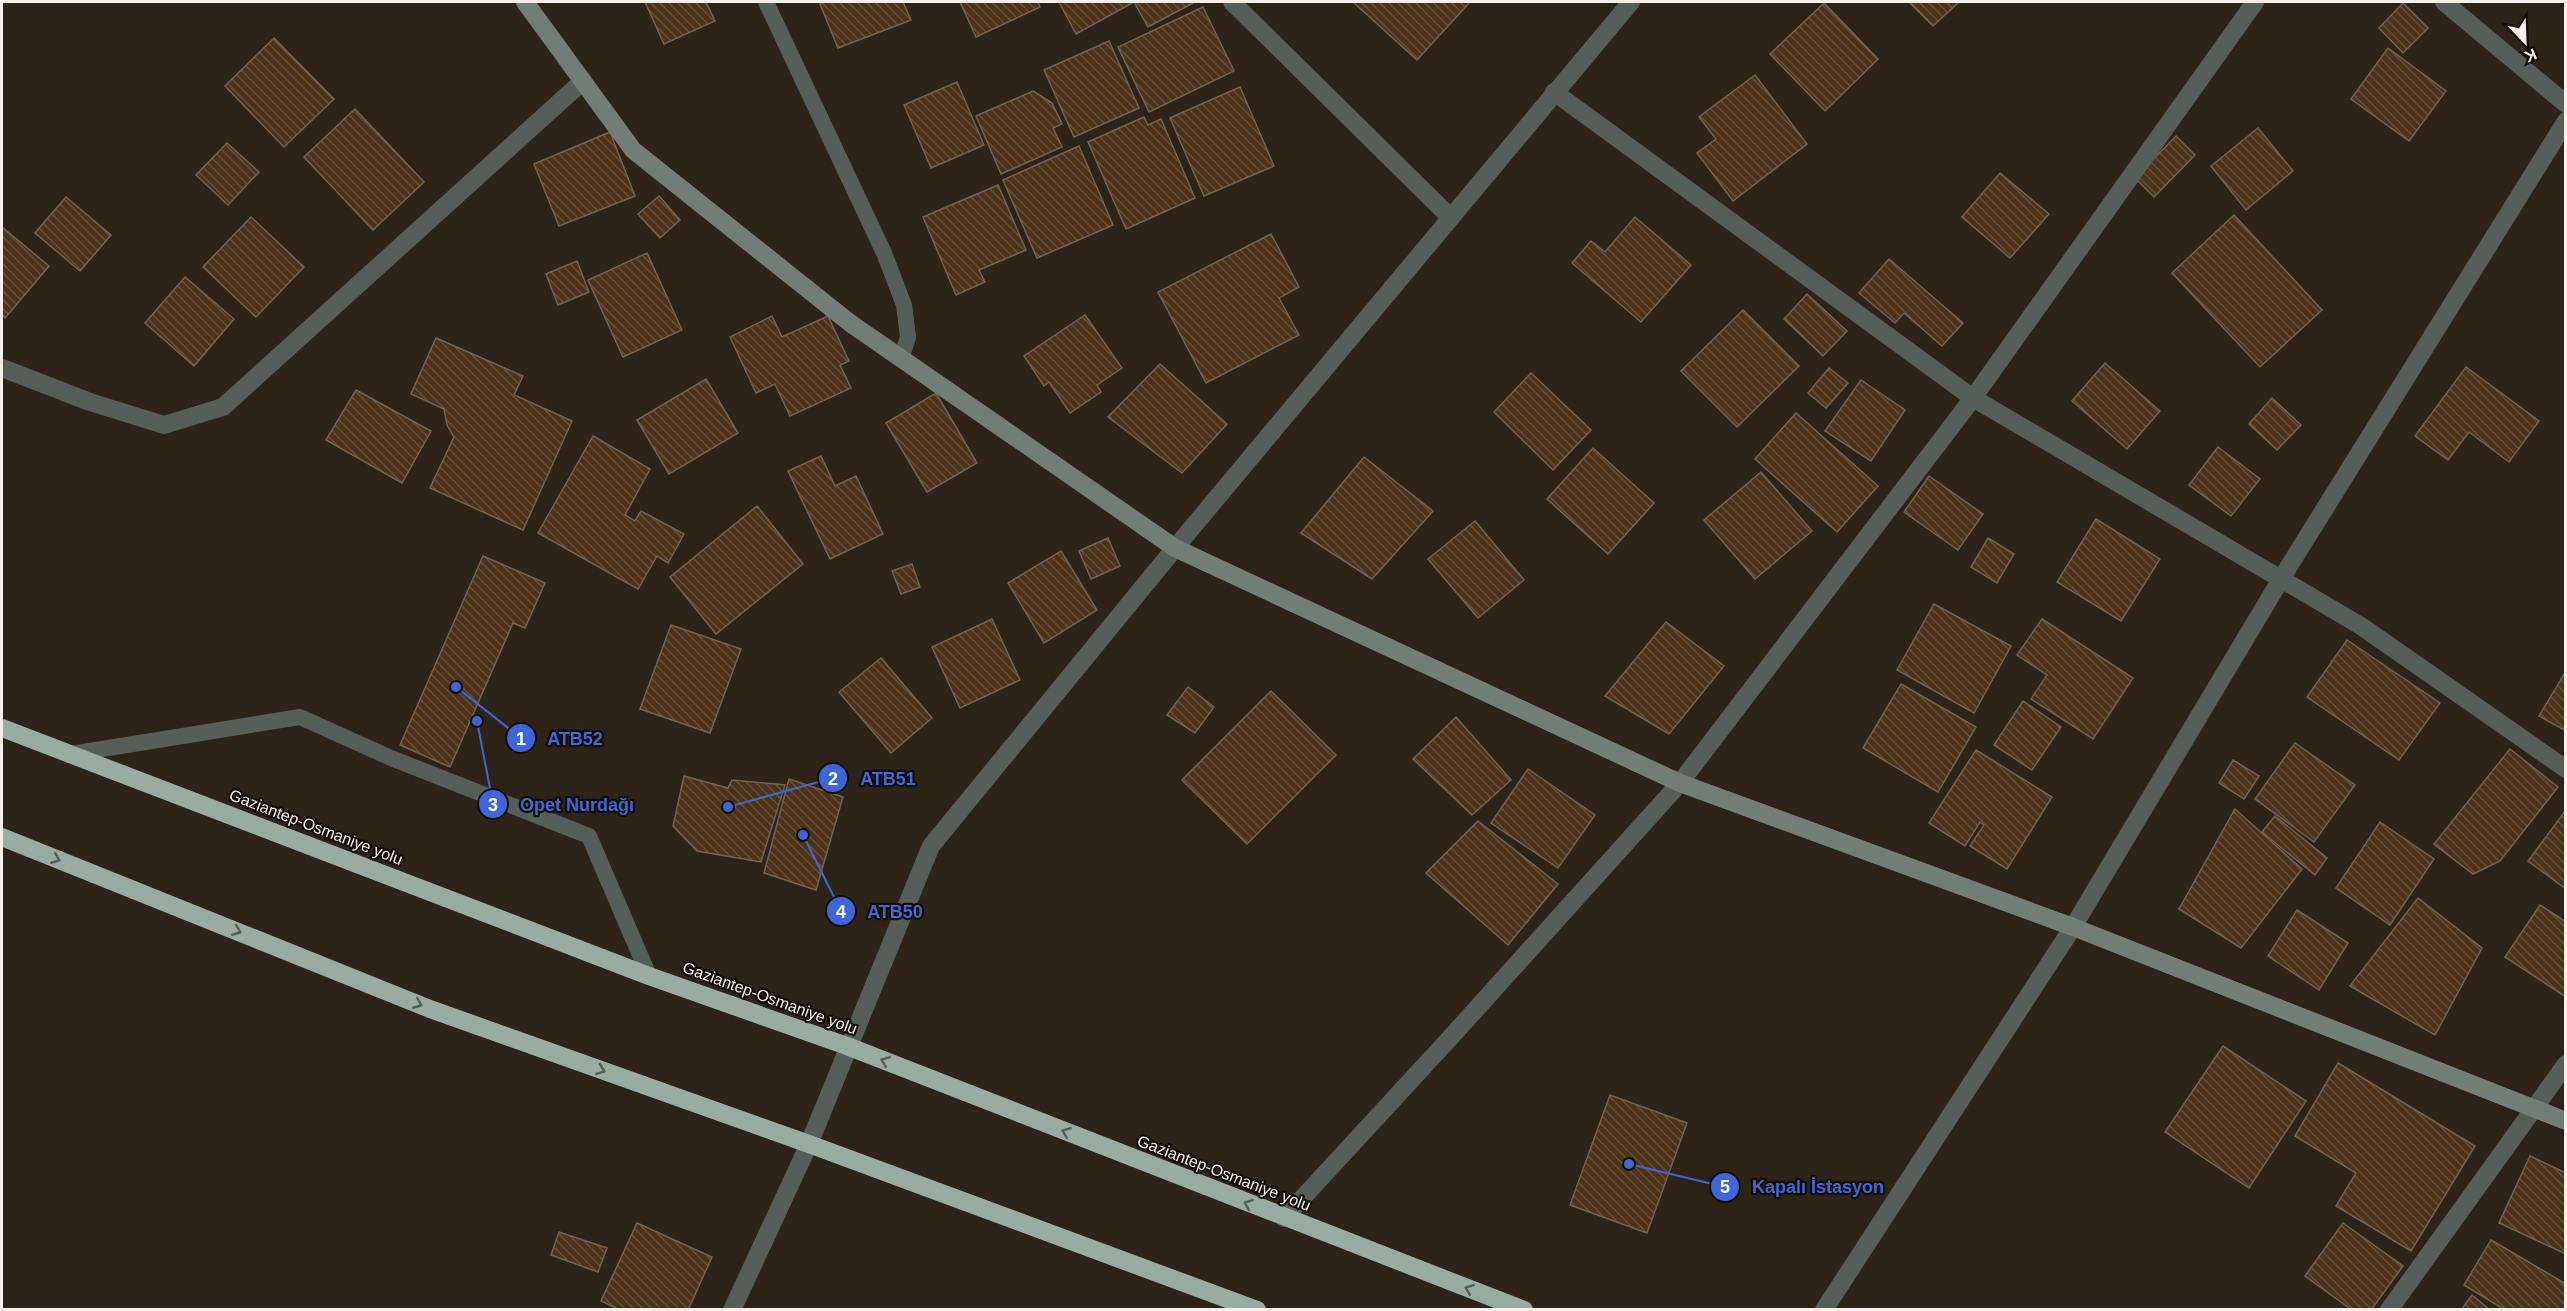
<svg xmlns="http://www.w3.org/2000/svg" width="2567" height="1311" viewBox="0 0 2567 1311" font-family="Helvetica,sans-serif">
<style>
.building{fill:url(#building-back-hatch);stroke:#716356;stroke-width:1.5}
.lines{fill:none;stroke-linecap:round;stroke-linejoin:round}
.lane{stroke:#565e59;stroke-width:16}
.street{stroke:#565e59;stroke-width:18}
.secondary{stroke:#717e76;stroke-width:18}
.highway{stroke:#99aca1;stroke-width:18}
.oneway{stroke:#565c54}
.labels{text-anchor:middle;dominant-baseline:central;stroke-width:4.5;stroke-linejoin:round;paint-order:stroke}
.street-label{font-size:16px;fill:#f8f0e8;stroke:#120d08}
.leader{fill:none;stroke:#3e66da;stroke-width:2}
.callout-dot{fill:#3e66da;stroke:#120d08;stroke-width:2}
.mark-label{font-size:18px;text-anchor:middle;font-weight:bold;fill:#fff}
.callout-label{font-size:18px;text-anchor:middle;font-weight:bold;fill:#3e66da;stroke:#120d08;stroke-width:4.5;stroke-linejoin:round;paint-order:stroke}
</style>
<defs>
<pattern id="building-back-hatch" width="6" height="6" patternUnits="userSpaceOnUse" patternTransform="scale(1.5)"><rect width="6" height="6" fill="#4b3218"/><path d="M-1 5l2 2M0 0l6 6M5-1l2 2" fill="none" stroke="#66503a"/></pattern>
</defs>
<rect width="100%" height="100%" fill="#2e2317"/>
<g class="building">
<path d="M 645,2 L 706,2 L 715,21 L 664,44 Z"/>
<path d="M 825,2 L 903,2 L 911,20 L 838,48 L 820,4 Z"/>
<path d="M 960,2 L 1038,2 L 1040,7 L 976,37 Z"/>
<path d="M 1059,2 L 1193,2 L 1193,3 L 1148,27 L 1134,2 L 1076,34 Z"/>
<path d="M 1353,2 L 1470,2 L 1417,60 Z"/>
<path d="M 1909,2 L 1959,2 L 1933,26 Z"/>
<path d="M 1824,3 L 1878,59 L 1825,111 L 1770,54 Z"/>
<path d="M 2403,3 L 2428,28 L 2403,53 L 2379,28 Z"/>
<path d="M 1203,7 L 1234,71 L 1149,112 L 1118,47 Z"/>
<path d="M 274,38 L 334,99 L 284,147 L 225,86 Z"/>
<path d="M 1109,41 L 1139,108 L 1074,137 L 1044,70 Z"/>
<path d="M 2388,48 L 2446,91 L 2409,141 L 2351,99 Z"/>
<path d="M 1755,75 L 1807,144 L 1733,201 L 1697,153 L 1716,139 L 1699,117 Z"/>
<path d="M 957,82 L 984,145 L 931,168 L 904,105 Z"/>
<path d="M 1240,87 L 1274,166 L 1204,196 L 1170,118 Z"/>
<path d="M 1033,91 L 1052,103 L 1062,124 L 1053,128 L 1062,147 L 1001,174 L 976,116 Z"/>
<path d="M 355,109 L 424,182 L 373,230 L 304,157 Z"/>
<path d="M 1144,117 L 1148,125 L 1161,119 L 1195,198 L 1126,229 L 1088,142 Z"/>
<path d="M 2258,128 L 2293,171 L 2246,210 L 2211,166 Z"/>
<path d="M 610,132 L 635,196 L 559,226 L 534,164 Z"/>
<path d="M 2176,136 L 2195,155 L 2154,197 L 2135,178 Z"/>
<path d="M 227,143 L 259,172 L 228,205 L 196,175 Z"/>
<path d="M 1079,146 L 1113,225 L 1037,258 L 1003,180 Z"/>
<path d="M 2000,173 L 2049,214 L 2010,258 L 1962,217 Z"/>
<path d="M 998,185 L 1026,250 L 979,270 L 985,282 L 956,295 L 923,217 Z"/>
<path d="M 659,196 L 680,220 L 660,238 L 638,214 Z"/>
<path d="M 66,197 L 111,235 L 80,271 L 35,233 Z"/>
<path d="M 2234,215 L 2322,310 L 2260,367 L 2172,273 Z"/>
<path d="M 251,217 L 304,267 L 256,317 L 203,267 Z"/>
<path d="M 1635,217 L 1691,265 L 1641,322 L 1572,263 L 1591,241 L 1605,252 Z"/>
<path d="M 2,227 L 49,266 L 5,318 L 2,315 Z"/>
<path d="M 1271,234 L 1299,287 L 1279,298 L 1299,335 L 1206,383 L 1158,292 Z"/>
<path d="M 647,253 L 682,330 L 623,357 L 588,280 Z"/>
<path d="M 1889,259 L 1963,323 L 1942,346 L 1904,313 L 1895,323 L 1859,293 Z"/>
<path d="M 577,261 L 589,292 L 558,305 L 546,274 Z"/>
<path d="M 185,277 L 234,319 L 194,366 L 145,323 Z"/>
<path d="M 1807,294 L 1847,331 L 1823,356 L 1784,319 Z"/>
<path d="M 1743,310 L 1799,366 L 1737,427 L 1681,371 Z"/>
<path d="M 1085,315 L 1122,368 L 1097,385 L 1101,392 L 1070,413 L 1049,382 L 1044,386 L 1024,356 Z"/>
<path d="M 772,316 L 782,337 L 828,316 L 849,361 L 840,365 L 851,388 L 790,416 L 775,384 L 756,393 L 730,337 Z"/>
<path d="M 436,338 L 523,376 L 514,395 L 572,421 L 523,530 L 430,488 L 454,437 L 447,425 L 444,409 L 411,394 Z"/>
<path d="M 2105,363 L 2160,411 L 2127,449 L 2072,401 Z"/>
<path d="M 1160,364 L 1227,424 L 1182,473 L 1108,417 Z"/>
<path d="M 2466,367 L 2539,421 L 2509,462 L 2469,432 L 2448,460 L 2415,436 Z"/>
<path d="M 1829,368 L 1848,383 L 1826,408 L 1808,393 Z"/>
<path d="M 1531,373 L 1591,430 L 1553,470 L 1494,412 Z"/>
<path d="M 706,379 L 738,433 L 669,474 L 637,420 Z"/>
<path d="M 1861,380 L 1905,410 L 1871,461 L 1825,431 Z"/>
<path d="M 356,390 L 431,431 L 402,483 L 326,440 Z"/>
<path d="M 936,393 L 977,463 L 927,492 L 886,423 Z"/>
<path d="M 2272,398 L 2301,425 L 2277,450 L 2249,424 Z"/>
<path d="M 1796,413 L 1878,486 L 1837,532 L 1755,459 Z"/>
<path d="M 593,436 L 650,469 L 625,515 L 635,521 L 641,511 L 684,534 L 668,563 L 657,556 L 638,589 L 538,533 Z"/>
<path d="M 2218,447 L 2260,479 L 2231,516 L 2189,485 Z"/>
<path d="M 1593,448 L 1654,503 L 1608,554 L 1547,499 Z"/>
<path d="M 821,456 L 835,486 L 856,476 L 883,534 L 830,559 L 788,471 Z"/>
<path d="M 1364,457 L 1433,511 L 1372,579 L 1301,533 Z"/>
<path d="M 1761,472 L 1812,531 L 1755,579 L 1704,520 Z"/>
<path d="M 1929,476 L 1983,514 L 1958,550 L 1904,512 Z"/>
<path d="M 757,506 L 803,564 L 716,634 L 670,577 Z"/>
<path d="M 2096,519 L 2160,559 L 2121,621 L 2057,582 Z"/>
<path d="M 1475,521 L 1524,580 L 1478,618 L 1428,559 Z"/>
<path d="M 1108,538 L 1120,566 L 1091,579 L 1079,551 Z"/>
<path d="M 1988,538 L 2014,554 L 1997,583 L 1971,567 Z"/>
<path d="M 1061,551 L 1097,610 L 1044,643 L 1008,583 Z"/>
<path d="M 483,556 L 545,583 L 525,628 L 513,623 L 450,767 L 400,745 Z"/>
<path d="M 912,564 L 920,587 L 901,594 L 892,571 Z"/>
<path d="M 1934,604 L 2011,646 L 1974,713 L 1897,670 Z"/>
<path d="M 992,619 L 1020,680 L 960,708 L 932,647 Z"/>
<path d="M 2042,619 L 2133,678 L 2093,739 L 2031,699 L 2047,675 L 2017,655 Z"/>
<path d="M 1666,622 L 1724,666 L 1669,734 L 1605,696 Z"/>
<path d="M 671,625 L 741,649 L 710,733 L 640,709 Z"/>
<path d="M 2347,640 L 2440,703 L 2399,760 L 2307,697 Z"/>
<path d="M 881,658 L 932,718 L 891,753 L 839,692 Z"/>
<path d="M 2566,671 L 2566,731 L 2539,716 Z"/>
<path d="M 1901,684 L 1976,727 L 1938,792 L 1863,748 Z"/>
<path d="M 1188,687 L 1214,707 L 1195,733 L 1167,715 Z"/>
<path d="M 1271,691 L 1336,755 L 1247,844 L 1182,780 Z"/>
<path d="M 2023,701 L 2061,727 L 2032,770 L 1994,745 Z"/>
<path d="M 1456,717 L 1511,780 L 1472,815 L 1413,759 Z"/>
<path d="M 2295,743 L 2355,785 L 2314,842 L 2255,799 Z"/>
<path d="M 2510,749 L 2558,787 L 2500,861 L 2473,874 L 2434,844 Z"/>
<path d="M 1976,750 L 2052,797 L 2007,869 L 1970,846 L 1984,825 L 1980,822 L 1965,846 L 1929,823 Z"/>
<path d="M 2233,760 L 2259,776 L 2244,799 L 2219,783 Z"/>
<path d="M 1528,769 L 1595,815 L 1558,868 L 1491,823 Z"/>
<path d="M 684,776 L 728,788 L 732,780 L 785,785 L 761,862 L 697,851 L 673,826 Z"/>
<path d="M 789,779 L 843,797 L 816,890 L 764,873 Z"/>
<path d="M 2235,809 L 2302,869 L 2241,948 L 2179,909 Z"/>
<path d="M 2566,810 L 2566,889 L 2528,861 Z"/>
<path d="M 2275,816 L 2327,858 L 2315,875 L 2262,832 Z"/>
<path d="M 1478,821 L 1558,884 L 1508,945 L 1426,873 Z"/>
<path d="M 2380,822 L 2434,859 L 2390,925 L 2336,888 Z"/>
<path d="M 2418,898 L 2482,948 L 2435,1035 L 2350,986 Z"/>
<path d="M 2540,905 L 2566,922 L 2566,997 L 2505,957 Z"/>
<path d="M 2297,910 L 2348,943 L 2319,990 L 2268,956 Z"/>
<path d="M 2223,1046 L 2306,1101 L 2249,1188 L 2165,1132 Z"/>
<path d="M 2338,1063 L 2475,1146 L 2411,1251 L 2336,1206 L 2356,1173 L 2295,1136 Z"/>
<path d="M 1610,1095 L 1687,1123 L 1647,1233 L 1570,1205 Z"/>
<path d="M 2530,1156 L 2566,1173 L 2566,1254 L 2499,1223 Z"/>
<path d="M 637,1223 L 712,1257 L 688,1310 L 620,1310 L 601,1301 Z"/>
<path d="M 2343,1223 L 2403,1266 L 2371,1310 L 2352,1310 L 2305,1276 Z"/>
<path d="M 559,1232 L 607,1248 L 598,1272 L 551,1255 Z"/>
<path d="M 2491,1240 L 2566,1284 L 2566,1310 L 2505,1310 L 2464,1285 Z"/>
<path d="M 2472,1295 L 2490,1310 L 2461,1310 Z"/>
</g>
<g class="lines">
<g class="lane">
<path d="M 766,2 L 884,253 L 904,305 L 908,337 L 901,359"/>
<path d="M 71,754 L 300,717 L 391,758 L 589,836 L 649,976"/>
</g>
<g class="street">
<path d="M 1232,2 L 1450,217"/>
<path d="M 2444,2 L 2566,104"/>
<path d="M 1554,92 L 1973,398 L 2361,626 L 2566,769"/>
<path d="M 2,368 L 90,402 L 164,425 L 223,407 L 583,81"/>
<path d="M 1284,1218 L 1450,1038 L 1680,783 L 1973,398 L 2255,2"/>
<path d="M 732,1310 L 809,1144 L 931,846 L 1175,548 L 1631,2"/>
<path d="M 1824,1310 L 2073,927 L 2281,579 L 2566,121"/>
<path d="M 2389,1310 L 2566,1064"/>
</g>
<path class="secondary" d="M 525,2 L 633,150 L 850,323 L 1175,548 L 1680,783 L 2073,927 L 2566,1121"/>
<g class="highway">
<path d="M 2,728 L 649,976 L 847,1046 L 1524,1310"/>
<path d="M 2,837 L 430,1009 L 809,1144 L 1257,1310"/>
</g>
</g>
<defs><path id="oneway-chevron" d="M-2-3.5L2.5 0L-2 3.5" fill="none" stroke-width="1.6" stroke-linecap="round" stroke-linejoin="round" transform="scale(1.5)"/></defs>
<g class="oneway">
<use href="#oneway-chevron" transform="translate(56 859) rotate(22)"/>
<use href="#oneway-chevron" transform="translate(237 931) rotate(22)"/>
<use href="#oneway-chevron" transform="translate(418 1004) rotate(22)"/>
<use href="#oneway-chevron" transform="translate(885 1061) rotate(-159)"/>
<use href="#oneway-chevron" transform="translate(601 1070) rotate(20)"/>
<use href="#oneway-chevron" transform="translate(1066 1132) rotate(-159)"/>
<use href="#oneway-chevron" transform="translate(1248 1204) rotate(-159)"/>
<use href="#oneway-chevron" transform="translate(1469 1289) rotate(-159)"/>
</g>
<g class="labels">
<g class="street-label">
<text transform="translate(316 827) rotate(21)">Gaziantep-Osmaniye yolu</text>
<text transform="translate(770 998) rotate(20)">Gaziantep-Osmaniye yolu</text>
<text transform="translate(1224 1173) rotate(21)">Gaziantep-Osmaniye yolu</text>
</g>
</g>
<path class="leader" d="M456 687L521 738M728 807L833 778M477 721L493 804M803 835L841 911M1629 1164L1725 1187"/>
<g class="callout-dot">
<circle cx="456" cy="687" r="6"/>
<circle cx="728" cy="807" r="6"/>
<circle cx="477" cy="721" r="6"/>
<circle cx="803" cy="835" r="6"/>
<circle cx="1629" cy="1164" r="6"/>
<circle cx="521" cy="738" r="15"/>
<circle cx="833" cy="778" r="15"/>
<circle cx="493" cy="804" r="15"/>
<circle cx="841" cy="911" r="15"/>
<circle cx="1725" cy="1187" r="15"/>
</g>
<g class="mark-label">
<text x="521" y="745">1</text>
<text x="833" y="785">2</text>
<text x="493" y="811">3</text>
<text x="841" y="918">4</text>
<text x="1725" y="1193">5</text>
</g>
<g class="callout-label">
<text x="575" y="745">ATB52</text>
<text x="888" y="785">ATB51</text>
<text x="577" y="811">Opet Nurdağı</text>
<text x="895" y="918">ATB50</text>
<text x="1818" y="1193">Kapalı İstasyon</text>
</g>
<rect width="2567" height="1311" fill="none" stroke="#f8f0e8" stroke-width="6"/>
<g transform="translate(2525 42) rotate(157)" stroke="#120d08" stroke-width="4.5" paint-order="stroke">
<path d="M0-4.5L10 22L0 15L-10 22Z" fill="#f8f0e8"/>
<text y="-9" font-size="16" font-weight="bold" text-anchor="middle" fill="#f8f0e8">K</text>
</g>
</svg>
